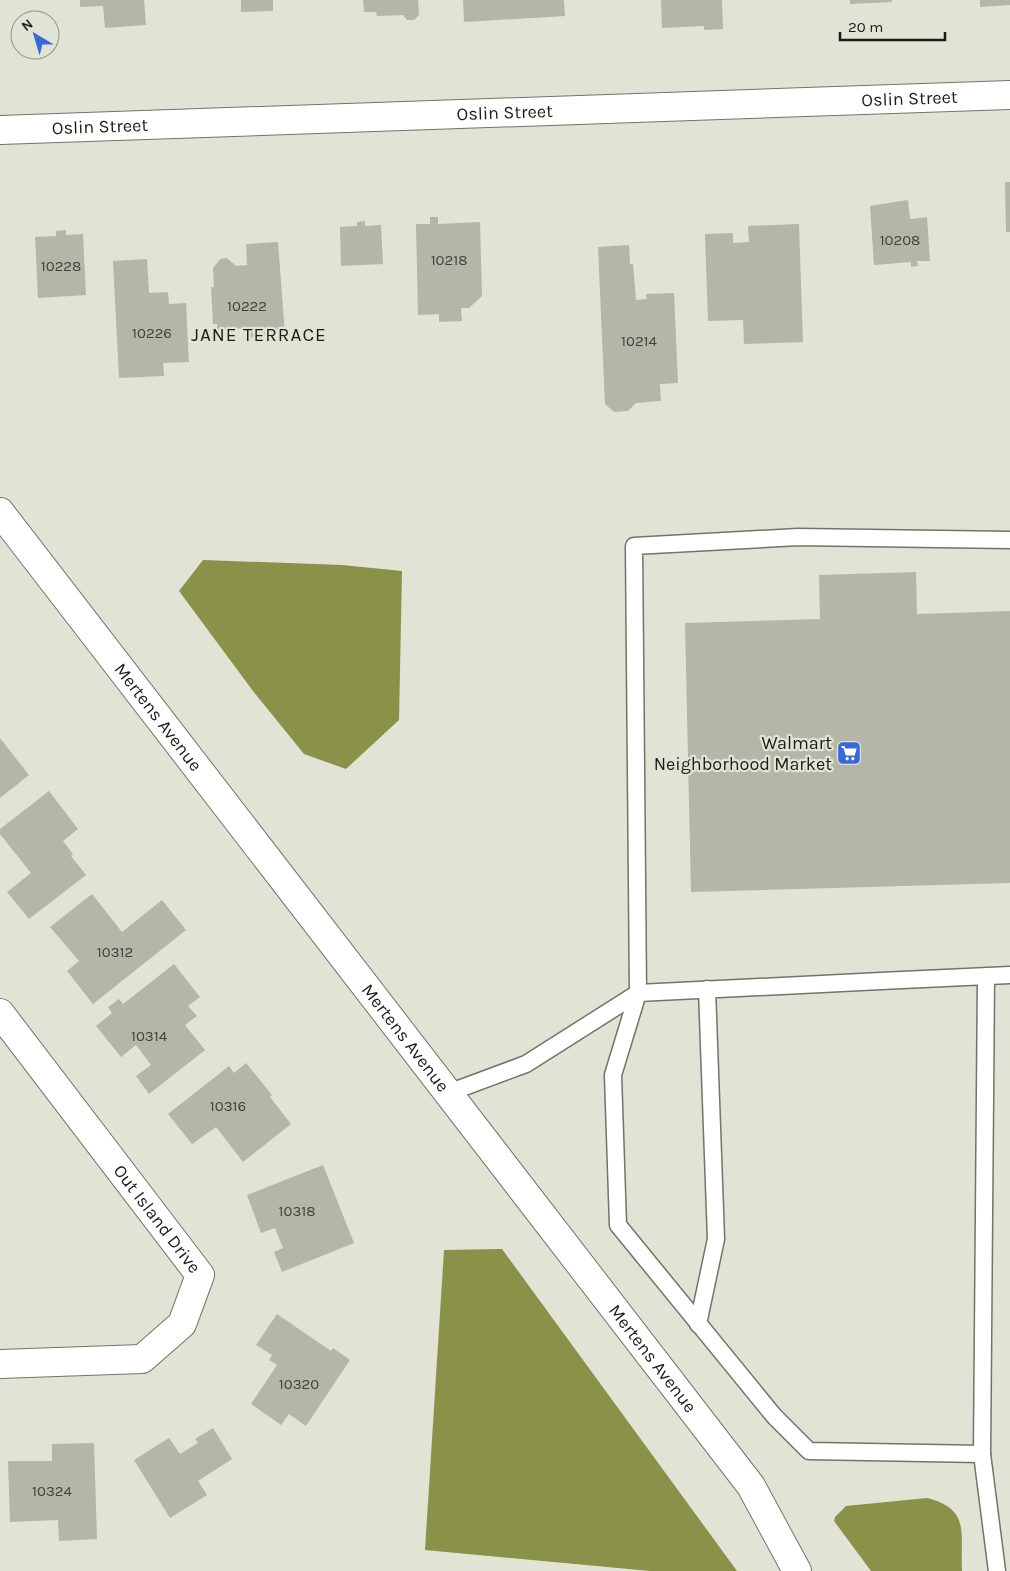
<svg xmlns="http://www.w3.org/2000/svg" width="1010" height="1571" viewBox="0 0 1010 1571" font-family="Karla,sans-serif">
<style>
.water{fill:#8a9149}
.building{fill:#b4b6a8}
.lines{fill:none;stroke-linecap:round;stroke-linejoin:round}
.lane-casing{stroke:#727467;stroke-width:19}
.street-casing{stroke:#727467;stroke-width:30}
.lane{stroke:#fff;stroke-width:16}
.street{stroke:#fff;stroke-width:28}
.labels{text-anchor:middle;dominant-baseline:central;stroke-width:4.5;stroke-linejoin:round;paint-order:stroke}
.number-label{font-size:15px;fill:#42423b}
.street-label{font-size:18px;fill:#1c1c17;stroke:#e1e3d5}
.poi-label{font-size:18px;fill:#1c1c17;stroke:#e1e3d5;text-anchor:end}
.neighbourhood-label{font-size:19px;letter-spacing:1px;fill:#1c1c17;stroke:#e1e3d5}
</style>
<rect width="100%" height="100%" fill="#e1e3d5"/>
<g class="water">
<path d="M 203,560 L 342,565 L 402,571 L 399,720 L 346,769 L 304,754 L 253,691 L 179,591 Z"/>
<path d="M 502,1249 L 737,1571 L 650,1571 L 425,1550 L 444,1250 Z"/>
<path d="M 927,1498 C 971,1509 960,1533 962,1571 L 871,1571 L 834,1521 L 835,1517 L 846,1506 Z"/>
</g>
<g class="building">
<path d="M 80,0 L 144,0 L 146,25 L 105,28 L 103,6 L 80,7 Z"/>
<path d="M 241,0 L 273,0 L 273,11 L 241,12 Z"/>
<path d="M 363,0 L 418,0 L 419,15 L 414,20 L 407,20 L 403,15 L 377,16 L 376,12 L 364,12 Z"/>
<path d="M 463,0 L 564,0 L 565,16 L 464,22 Z"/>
<path d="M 661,0 L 722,0 L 723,29 L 704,30 L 704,26 L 662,28 Z"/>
<path d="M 850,0 L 892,0 L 892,2 L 850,4 Z"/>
<path d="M 980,0 L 1010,0 L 1010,5 L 980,7 Z"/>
<path d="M 1005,182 L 1010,182 L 1010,232 L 1006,232 Z"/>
<path d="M 908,200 L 910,219 L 927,217 L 930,261 L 917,261 L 918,266 L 911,267 L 911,262 L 874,265 L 870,206 Z"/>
<path d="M 430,217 L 438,217 L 438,224 L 480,222 L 482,296 L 469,308 L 461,308 L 462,321 L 439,322 L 439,314 L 418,315 L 416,224 L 430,224 Z"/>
<path d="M 365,221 L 365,226 L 381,225 L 383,264 L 341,266 L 340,227 L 357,226 L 357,222 Z"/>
<path d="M 799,224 L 803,342 L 744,344 L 743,320 L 708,321 L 705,234 L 733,233 L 733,243 L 749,242 L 748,226 Z"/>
<path d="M 66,230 L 66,235 L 83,234 L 86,295 L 38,298 L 35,237 L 56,236 L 56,231 Z"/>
<path d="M 278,242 L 285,334 L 245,338 L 245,328 L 217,330 L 217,324 L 213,324 L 211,287 L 214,287 L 213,268 L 220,259 L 227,258 L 236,266 L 247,265 L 246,244 Z"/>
<path d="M 629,245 L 630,264 L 633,264 L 636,300 L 647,299 L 646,294 L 674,293 L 678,383 L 660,384 L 661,401 L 636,403 L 628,411 L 614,412 L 605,404 L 598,247 Z"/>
<path d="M 147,259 L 149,293 L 168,292 L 169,304 L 186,303 L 189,362 L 163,363 L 164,376 L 119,378 L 113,261 Z"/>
<path d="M 916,572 L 917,614 L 1010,611 L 1010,883 L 691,892 L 685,623 L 820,619 L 819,575 Z"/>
<path d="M 0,738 L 29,775 L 0,798 Z"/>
<path d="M 49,791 L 78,829 L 63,841 L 73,854 L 71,856 L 86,875 L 29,919 L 7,892 L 31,873 L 0,834 L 0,829 Z"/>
<path d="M 92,894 L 122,932 L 162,900 L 186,930 L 93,1004 L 67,971 L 79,961 L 50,927 Z"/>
<path d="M 174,964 L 200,997 L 188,1006 L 197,1016 L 185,1025 L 205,1050 L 149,1094 L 136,1076 L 151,1065 L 136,1045 L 121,1057 L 96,1026 L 112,1013 L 108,1007 L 119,999 L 123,1004 Z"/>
<path d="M 246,1063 L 272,1095 L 270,1097 L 291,1124 L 243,1162 L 216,1127 L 192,1144 L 168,1114 L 229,1066 L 234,1073 Z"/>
<path d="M 323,1165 L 354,1243 L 282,1272 L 274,1252 L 283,1248 L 275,1228 L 261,1233 L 247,1195 Z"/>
<path d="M 277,1314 L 331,1351 L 333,1348 L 350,1360 L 306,1426 L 289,1414 L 281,1425 L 251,1404 L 277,1365 L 269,1360 L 272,1355 L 256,1345 Z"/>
<path d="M 213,1428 L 232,1459 L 198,1481 L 207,1495 L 170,1518 L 134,1460 L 169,1438 L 180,1454 L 198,1443 L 195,1439 Z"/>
<path d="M 94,1443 L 97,1539 L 59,1541 L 58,1520 L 10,1522 L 8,1461 L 52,1461 L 52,1444 Z"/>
</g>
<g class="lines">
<defs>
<g id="lane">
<path d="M 986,976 L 982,1454 L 809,1451 L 774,1416 L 618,1225 L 613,1075 L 638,993 C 762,986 886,981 1010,975"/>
<path d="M 448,1093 L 526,1064 L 638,993 L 634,546 L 798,537 L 1010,540"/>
<path d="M 698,1324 L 716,1239 L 707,989"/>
<path d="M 982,1454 L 997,1571"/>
</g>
<g id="street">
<path id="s1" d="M 0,130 L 1010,95"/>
<path id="s2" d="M 0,512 L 751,1486 L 797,1571"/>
<path id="s3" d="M 0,1013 L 200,1275 L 182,1324 L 142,1359 L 0,1364"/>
</g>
</defs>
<use href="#lane" class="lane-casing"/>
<use href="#street" class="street-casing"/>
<use href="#lane" class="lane"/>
<use href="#street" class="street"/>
</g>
<defs>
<symbol id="supermarket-square" viewBox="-11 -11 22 22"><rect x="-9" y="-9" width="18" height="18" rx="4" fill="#3969d9" stroke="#e1e3d5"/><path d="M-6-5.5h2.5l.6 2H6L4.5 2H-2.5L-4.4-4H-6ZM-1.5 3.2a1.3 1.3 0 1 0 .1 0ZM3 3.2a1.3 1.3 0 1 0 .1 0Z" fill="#fff"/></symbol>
</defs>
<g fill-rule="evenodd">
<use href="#supermarket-square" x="835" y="739" width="28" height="28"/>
</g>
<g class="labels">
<g class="number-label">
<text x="900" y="240">10208</text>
<text x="449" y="260">10218</text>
<text x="61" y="266">10228</text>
<text x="247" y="306">10222</text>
<text x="152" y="333">10226</text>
<text x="639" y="341">10214</text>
<text x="115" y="952">10312</text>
<text x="149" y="1036">10314</text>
<text x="228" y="1106">10316</text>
<text x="297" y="1211">10318</text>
<text x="299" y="1384">10320</text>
<text x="52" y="1491">10324</text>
</g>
<g class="street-label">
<text stroke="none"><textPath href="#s1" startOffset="910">Oslin Street</textPath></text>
<text stroke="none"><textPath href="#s1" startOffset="505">Oslin Street</textPath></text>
<text stroke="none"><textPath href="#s1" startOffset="100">Oslin Street</textPath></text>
<text stroke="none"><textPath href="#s2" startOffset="259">Mertens Avenue</textPath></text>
<text stroke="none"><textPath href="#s2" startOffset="664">Mertens Avenue</textPath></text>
<text stroke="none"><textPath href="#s3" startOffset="259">Out Island Drive</textPath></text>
<text stroke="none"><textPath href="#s2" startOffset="1069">Mertens Avenue</textPath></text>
</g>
<g class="poi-label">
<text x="832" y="743">Walmart<tspan x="832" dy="21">Neighborhood Market</tspan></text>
</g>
<g class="neighbourhood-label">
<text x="259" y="335">JANE TERRACE</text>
</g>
</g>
<g transform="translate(35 35) rotate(322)"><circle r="24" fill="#e1e3d5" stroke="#929389"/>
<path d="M0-4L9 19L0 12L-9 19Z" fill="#3969d9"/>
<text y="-8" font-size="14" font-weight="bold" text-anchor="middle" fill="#1c1c17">N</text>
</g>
<path d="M840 32v8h105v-8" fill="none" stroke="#1c1c17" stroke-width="2.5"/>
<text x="848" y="32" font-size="15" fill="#1c1c17" stroke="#e1e3d5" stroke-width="4" paint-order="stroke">20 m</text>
</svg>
